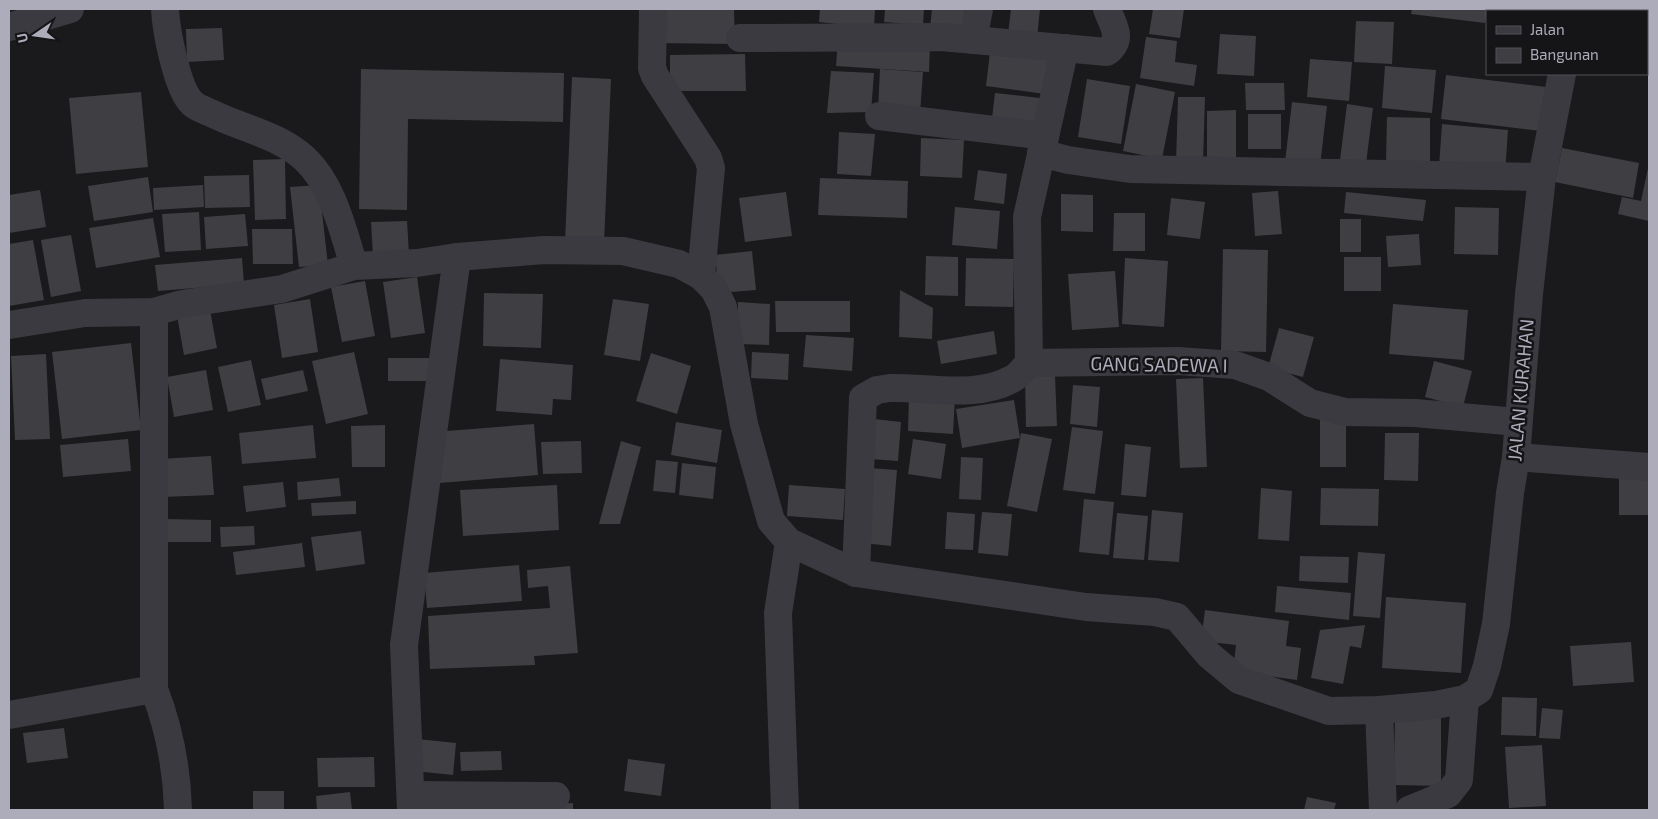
<svg xmlns="http://www.w3.org/2000/svg" width="1658" height="819" viewBox="0 0 1658 819" font-family="'Exo 2',sans-serif">
<style>
.building{fill:#3f3e43}
.lines{fill:none;stroke-linecap:round;stroke-linejoin:round}
.minor{stroke:#3b3a40;stroke-width:28}
.labels{text-anchor:middle;dominant-baseline:central;stroke-width:5;stroke-linejoin:round;paint-order:stroke}
.street-label{font-size:19px;fill:#acacbb;stroke:#151416}
</style>
<rect width="100%" height="100%" fill="#1a191b"/>
<g class="building">
<path d="M 656,9 L 734,9 L 735,44 L 656,43 Z"/>
<path d="M 820,9 L 875,9 L 874,28 L 819,22 Z"/>
<path d="M 885,9 L 924,9 L 923,25 L 884,22 Z"/>
<path d="M 932,9 L 965,9 L 963,31 L 930,28 Z"/>
<path d="M 1011,9 L 1040,9 L 1037,38 L 1008,34 Z"/>
<path d="M 1153,9 L 1184,9 L 1180,38 L 1149,34 Z"/>
<path d="M 1412,9 L 1487,9 L 1485,23 L 1411,14 Z"/>
<rect x="1496" y="9" width="71" height="2"/>
<path d="M 1356,21 L 1394,22 L 1392,64 L 1354,62 Z"/>
<path d="M 222,28 L 224,60 L 187,62 L 186,29 Z"/>
<path d="M 1220,34 L 1256,36 L 1254,76 L 1217,74 Z"/>
<path d="M 1146,37 L 1177,41 L 1175,62 L 1197,65 L 1194,86 L 1140,78 Z"/>
<path d="M 838,39 L 930,44 L 929,72 L 836,66 Z"/>
<path d="M 991,44 L 1057,52 L 1052,95 L 986,86 Z"/>
<path d="M 745,54 L 746,91 L 670,91 L 670,55 Z"/>
<path d="M 1310,59 L 1352,62 L 1349,101 L 1307,97 Z"/>
<path d="M 1385,66 L 1436,70 L 1432,113 L 1382,108 Z"/>
<path d="M 361,69 L 564,73 L 563,122 L 408,119 L 407,210 L 359,209 Z"/>
<path d="M 880,69 L 923,72 L 920,114 L 878,111 Z"/>
<path d="M 831,71 L 874,73 L 871,112 L 827,113 Z"/>
<path d="M 1446,75 L 1546,87 L 1541,131 L 1441,119 Z"/>
<path d="M 572,77 L 611,79 L 604,244 L 565,242 Z"/>
<path d="M 1087,79 L 1130,86 L 1121,144 L 1078,137 Z"/>
<path d="M 1245,83 L 1284,83 L 1285,110 L 1246,110 Z"/>
<path d="M 1136,84 L 1175,92 L 1162,159 L 1123,151 Z"/>
<path d="M 141,92 L 148,167 L 76,174 L 69,98 Z"/>
<path d="M 995,93 L 1040,98 L 1037,123 L 992,118 Z"/>
<path d="M 1178,97 L 1205,97 L 1203,164 L 1176,163 Z"/>
<path d="M 1292,102 L 1327,106 L 1320,166 L 1285,162 Z"/>
<path d="M 1347,104 L 1373,108 L 1365,172 L 1339,168 Z"/>
<path d="M 1236,110 L 1236,163 L 1207,163 L 1207,111 Z"/>
<rect x="1248" y="114" width="33" height="35"/>
<path d="M 1387,117 L 1430,118 L 1430,163 L 1386,162 Z"/>
<path d="M 1442,124 L 1508,130 L 1505,173 L 1439,167 Z"/>
<path d="M 839,132 L 875,134 L 871,176 L 837,174 Z"/>
<path d="M 921,138 L 964,140 L 962,178 L 920,176 Z"/>
<path d="M 1562,148 L 1639,163 L 1633,198 L 1555,182 Z"/>
<path d="M 285,159 L 286,219 L 255,220 L 253,160 Z"/>
<path d="M 1648,168 L 1649,221 L 1618,214 L 1622,197 L 1641,201 Z"/>
<path d="M 978,170 L 1007,174 L 1004,204 L 974,200 Z"/>
<path d="M 249,175 L 250,207 L 205,208 L 204,176 Z"/>
<path d="M 148,177 L 153,212 L 94,221 L 88,186 Z"/>
<path d="M 820,178 L 908,181 L 907,218 L 818,215 Z"/>
<path d="M 203,185 L 204,207 L 154,210 L 153,188 Z"/>
<path d="M 319,185 L 328,265 L 299,267 L 290,187 Z"/>
<path d="M 40,190 L 46,227 L 9,233 L 9,195 Z"/>
<path d="M 1278,191 L 1282,234 L 1255,236 L 1252,193 Z"/>
<path d="M 786,192 L 792,236 L 745,242 L 739,198 Z"/>
<path d="M 1346,192 L 1426,200 L 1423,221 L 1344,213 Z"/>
<path d="M 1061,194 L 1093,195 L 1093,232 L 1061,231 Z"/>
<path d="M 1171,198 L 1205,202 L 1200,239 L 1167,235 Z"/>
<path d="M 955,207 L 1000,211 L 997,249 L 952,245 Z"/>
<path d="M 1455,207 L 1499,208 L 1498,255 L 1454,254 Z"/>
<path d="M 199,212 L 201,250 L 165,252 L 162,214 Z"/>
<path d="M 1114,213 L 1145,213 L 1145,251 L 1113,251 Z"/>
<path d="M 245,214 L 248,246 L 206,249 L 204,217 Z"/>
<path d="M 153,218 L 160,257 L 96,268 L 89,228 Z"/>
<rect x="1340" y="219" width="21" height="33"/>
<path d="M 407,221 L 409,254 L 373,256 L 371,222 Z"/>
<path d="M 252,229 L 292,229 L 293,264 L 253,264 Z"/>
<path d="M 1419,234 L 1421,265 L 1388,267 L 1386,236 Z"/>
<path d="M 71,235 L 81,291 L 51,297 L 41,240 Z"/>
<path d="M 33,240 L 44,300 L 9,306 L 9,244 Z"/>
<path d="M 1223,249 L 1268,250 L 1266,352 L 1221,351 Z"/>
<path d="M 752,251 L 756,290 L 719,293 L 715,255 Z"/>
<path d="M 926,256 L 958,257 L 958,296 L 925,295 Z"/>
<rect x="1344" y="257" width="37" height="34"/>
<path d="M 242,258 L 244,284 L 158,291 L 155,265 Z"/>
<path d="M 966,258 L 1014,259 L 1013,307 L 965,306 Z"/>
<path d="M 1125,258 L 1168,261 L 1164,327 L 1122,324 Z"/>
<path d="M 1115,271 L 1119,327 L 1072,330 L 1068,274 Z"/>
<path d="M 417,277 L 425,333 L 391,338 L 383,282 Z"/>
<path d="M 365,281 L 375,336 L 342,342 L 331,287 Z"/>
<path d="M 900,290 L 933,308 L 932,339 L 899,337 Z"/>
<path d="M 484,293 L 543,294 L 541,348 L 483,346 Z"/>
<path d="M 310,299 L 318,352 L 282,358 L 274,305 Z"/>
<path d="M 613,299 L 649,304 L 640,361 L 604,355 Z"/>
<path d="M 775,301 L 850,301 L 850,332 L 776,332 Z"/>
<path d="M 738,302 L 770,304 L 769,345 L 737,344 Z"/>
<path d="M 1393,304 L 1468,310 L 1464,360 L 1389,354 Z"/>
<path d="M 210,310 L 217,348 L 184,355 L 177,316 Z"/>
<path d="M 1279,328 L 1314,337 L 1303,377 L 1268,368 Z"/>
<path d="M 994,331 L 997,354 L 941,364 L 937,341 Z"/>
<path d="M 806,335 L 854,338 L 852,371 L 803,367 Z"/>
<path d="M 131,343 L 141,430 L 62,439 L 52,352 Z"/>
<path d="M 354,352 L 368,414 L 326,424 L 312,361 Z"/>
<path d="M 752,352 L 789,354 L 788,380 L 751,378 Z"/>
<path d="M 651,353 L 691,366 L 677,414 L 636,401 Z"/>
<path d="M 46,354 L 50,439 L 15,440 L 11,356 Z"/>
<rect x="388" y="358" width="49" height="23"/>
<path d="M 500,359 L 573,365 L 571,400 L 553,399 L 552,415 L 496,411 Z"/>
<path d="M 251,360 L 261,405 L 228,412 L 218,367 Z"/>
<path d="M 1434,361 L 1472,371 L 1463,407 L 1425,397 Z"/>
<path d="M 206,370 L 213,410 L 174,417 L 167,377 Z"/>
<path d="M 303,370 L 308,391 L 266,400 L 261,379 Z"/>
<path d="M 1055,375 L 1057,426 L 1026,427 L 1025,376 Z"/>
<path d="M 1203,378 L 1207,467 L 1180,468 L 1176,379 Z"/>
<path d="M 1073,385 L 1100,387 L 1097,427 L 1070,424 Z"/>
<path d="M 909,394 L 955,397 L 953,434 L 908,431 Z"/>
<path d="M 1014,400 L 1020,438 L 962,448 L 956,409 Z"/>
<path d="M 874,419 L 901,422 L 898,461 L 870,459 Z"/>
<rect x="1320" y="420" width="26" height="47"/>
<path d="M 676,422 L 722,430 L 717,463 L 671,455 Z"/>
<path d="M 534,424 L 538,475 L 439,483 L 434,432 Z"/>
<path d="M 313,425 L 316,458 L 242,464 L 239,433 Z"/>
<path d="M 385,425 L 385,467 L 352,467 L 351,426 Z"/>
<path d="M 1072,427 L 1103,431 L 1095,494 L 1063,490 Z"/>
<path d="M 1021,433 L 1052,439 L 1037,512 L 1007,506 Z"/>
<path d="M 1385,433 L 1419,433 L 1418,481 L 1384,480 Z"/>
<path d="M 128,439 L 131,471 L 63,477 L 60,445 Z"/>
<path d="M 913,439 L 946,444 L 941,479 L 908,474 Z"/>
<path d="M 581,441 L 582,473 L 543,474 L 541,442 Z"/>
<path d="M 621,441 L 641,447 L 620,524 L 599,524 Z"/>
<path d="M 1125,444 L 1151,447 L 1146,497 L 1121,495 Z"/>
<path d="M 211,456 L 214,495 L 162,497 L 159,459 Z"/>
<path d="M 961,457 L 983,458 L 981,500 L 959,499 Z"/>
<path d="M 656,460 L 678,462 L 675,493 L 653,491 Z"/>
<path d="M 682,463 L 716,467 L 713,499 L 679,495 Z"/>
<path d="M 869,468 L 897,470 L 891,546 L 863,543 Z"/>
<rect x="1619" y="468" width="30" height="47"/>
<path d="M 339,478 L 341,496 L 298,500 L 297,482 Z"/>
<path d="M 283,482 L 286,507 L 246,512 L 243,486 Z"/>
<path d="M 557,485 L 559,530 L 463,536 L 460,490 Z"/>
<path d="M 789,485 L 845,489 L 843,520 L 787,516 Z"/>
<path d="M 1261,488 L 1292,491 L 1289,541 L 1258,539 Z"/>
<path d="M 1321,488 L 1379,489 L 1378,526 L 1320,525 Z"/>
<path d="M 1084,499 L 1114,502 L 1109,555 L 1079,552 Z"/>
<path d="M 356,501 L 356,514 L 312,516 L 311,503 Z"/>
<path d="M 1152,510 L 1183,513 L 1179,562 L 1148,560 Z"/>
<path d="M 947,512 L 975,514 L 973,550 L 945,549 Z"/>
<path d="M 982,512 L 1012,514 L 1008,556 L 978,553 Z"/>
<path d="M 1117,513 L 1148,516 L 1144,560 L 1113,558 Z"/>
<path d="M 165,519 L 211,520 L 211,542 L 164,542 Z"/>
<path d="M 254,526 L 255,545 L 221,547 L 220,527 Z"/>
<path d="M 361,531 L 365,564 L 316,571 L 311,537 Z"/>
<path d="M 302,543 L 305,567 L 236,575 L 233,552 Z"/>
<path d="M 1358,552 L 1385,554 L 1380,618 L 1353,616 Z"/>
<path d="M 1300,556 L 1349,557 L 1348,583 L 1299,581 Z"/>
<path d="M 519,565 L 522,601 L 427,608 L 424,573 Z"/>
<path d="M 570,566 L 578,653 L 534,656 L 535,665 L 430,669 L 428,616 L 550,608 L 548,586 L 528,588 L 527,570 Z"/>
<path d="M 1277,586 L 1351,593 L 1349,620 L 1275,612 Z"/>
<path d="M 1386,597 L 1466,603 L 1461,673 L 1382,668 Z"/>
<path d="M 1205,610 L 1289,621 L 1286,646 L 1301,648 L 1297,680 L 1233,671 L 1236,645 L 1201,641 Z"/>
<path d="M 1365,625 L 1361,648 L 1350,646 L 1343,684 L 1311,678 L 1320,630 Z"/>
<path d="M 1631,642 L 1634,682 L 1573,686 L 1570,646 Z"/>
<path d="M 1502,697 L 1537,698 L 1536,736 L 1501,735 Z"/>
<path d="M 1542,708 L 1563,710 L 1560,739 L 1539,738 Z"/>
<path d="M 1395,716 L 1441,717 L 1441,786 L 1394,785 Z"/>
<path d="M 64,728 L 68,758 L 27,763 L 23,733 Z"/>
<path d="M 417,739 L 456,743 L 453,775 L 414,771 Z"/>
<path d="M 1542,745 L 1546,806 L 1509,808 L 1505,747 Z"/>
<path d="M 501,751 L 502,770 L 461,771 L 460,752 Z"/>
<path d="M 374,757 L 375,787 L 318,787 L 317,758 Z"/>
<path d="M 628,759 L 665,764 L 661,796 L 624,791 Z"/>
<rect x="253" y="791" width="31" height="19"/>
<path d="M 350,792 L 352,810 L 317,810 L 316,796 Z"/>
<path d="M 1307,797 L 1336,803 L 1334,810 L 1304,810 Z"/>
<path d="M 573,803 L 573,810 L 554,810 L 554,804 Z"/>
</g>
<g class="lines">
<g class="minor">
<path d="M 165,9 C 166,30 177,89 192,103 C 197,108 207,111 213,114 C 244,129 279,135 305,159 C 333,185 343,231 354,266"/>
<path d="M 653,9 L 652,68 L 655,76 L 708,158 L 711,168 L 701,276"/>
<path d="M 1579,11 L 1580,9"/>
<path d="M 9,27 L 70,9"/>
<path d="M 740,38 L 941,37 L 1107,52 C 1124,38 1113,26 1107,9"/>
<path d="M 973,40 L 979,9"/>
<path d="M 879,116 L 1045,136"/>
<path d="M 1041,153 L 1068,160 L 1130,169 L 1542,177"/>
<path d="M 9,325 L 85,313 L 154,312 L 182,304 L 282,289 L 354,266 L 417,263 L 457,257 L 544,250 L 623,251 L 679,264 L 701,276 L 714,289 L 723,307 L 744,424 L 771,521 L 789,542 L 856,573 L 1086,607 L 1155,612 L 1177,617 L 1209,655 L 1239,680 L 1329,711 L 1379,710 L 1436,705 L 1465,699 L 1479,690 L 1487,666 L 1496,624 L 1510,493 L 1516,457 L 1529,294 L 1542,177 L 1562,74"/>
<path d="M 1029,363 L 1178,361 L 1235,365 L 1269,377 L 1310,403 L 1345,412 L 1415,413 L 1518,422"/>
<path d="M 1516,457 L 1649,467"/>
<path d="M 856,573 L 863,398 L 877,390 L 890,388 C 929,387 976,399 1012,379 C 1019,376 1024,368 1029,363 L 1027,217 L 1065,48"/>
<path d="M 154,689 C 169,728 177,769 178,810"/>
<path d="M 1379,710 L 1383,810"/>
<path d="M 9,715 L 154,689 L 154,312"/>
<path d="M 411,795 L 556,796"/>
<path d="M 411,810 L 404,645 L 457,257"/>
<path d="M 785,810 L 778,613 L 789,542"/>
<path d="M 1409,810 L 1448,794 L 1459,780 L 1465,699"/>
</g>
</g>
<g class="labels">
<g class="street-label">
<text transform="translate(1159 364) rotate(1)">GANG SADEWA I</text>
<text transform="translate(1520 390) rotate(-85)">JALAN KURAHAN</text>
</g>
</g>
<rect width="1658" height="819" fill="none" stroke="#acacbb" stroke-width="20"/>
<rect x="1486" y="10" width="162" height="65" fill="#151416" stroke="#515158"/>
<rect x="1496" y="26" width="25" height="8" fill="#3b3a40" stroke="#515158"/>
<text x="1530" y="35" font-size="15" fill="#acacbb">Jalan</text>
<rect x="1496" y="48" width="25" height="15" fill="#3f3e43" stroke="#515158"/>
<text x="1530" y="60" font-size="15" fill="#acacbb">Bangunan</text>
<g transform="translate(35 35) rotate(257)" stroke="#151416" stroke-width="4" paint-order="stroke">
<path d="M0-4L9 19L0 12L-9 19Z" fill="#acacbb"/>
<text y="-8" font-size="14" font-weight="bold" text-anchor="middle" fill="#acacbb">U</text>
</g>
</svg>
